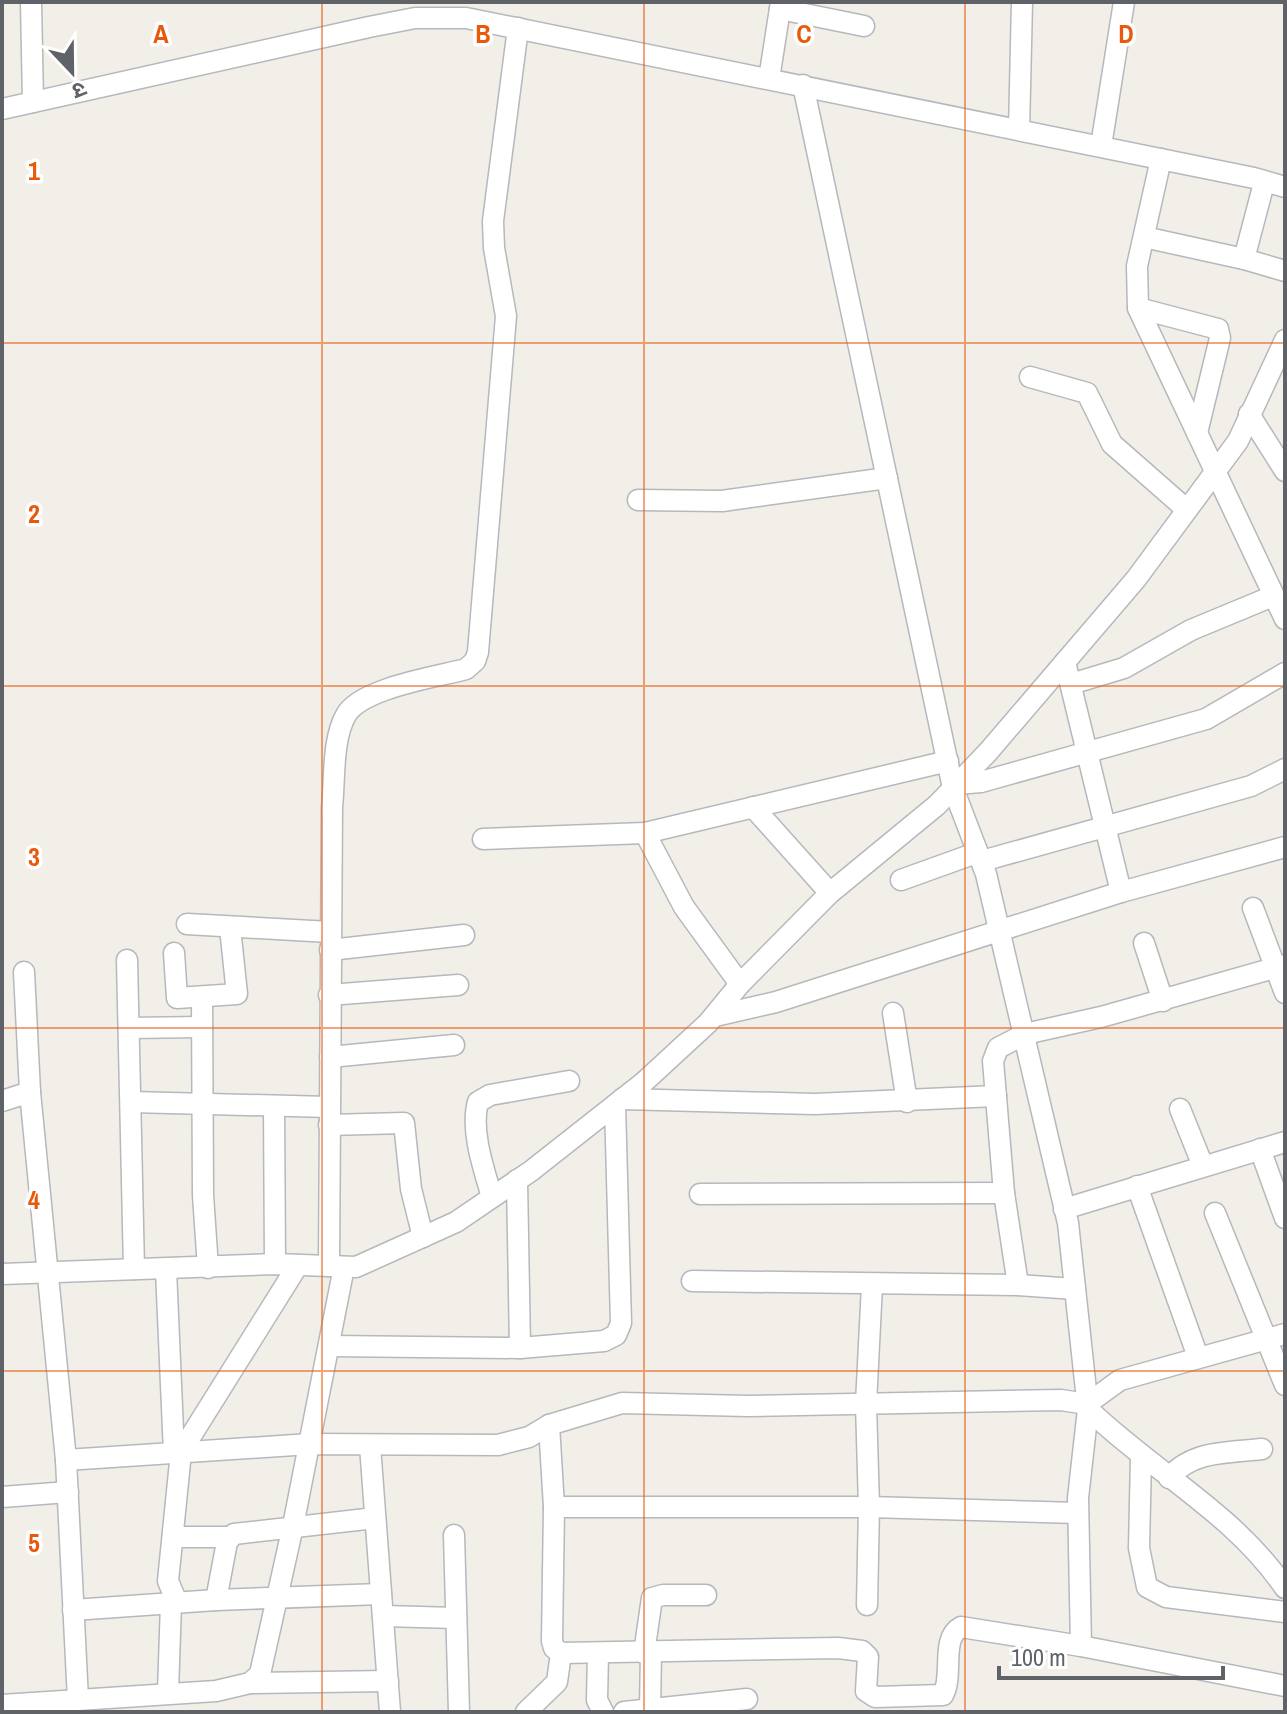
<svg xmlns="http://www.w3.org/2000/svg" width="1287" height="1714" viewBox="0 0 1287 1714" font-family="'Archivo Narrow','Noto Sans Devanagari',sans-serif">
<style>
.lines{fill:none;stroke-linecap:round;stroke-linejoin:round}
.minor-casing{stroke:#b5b8bc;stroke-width:23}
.minor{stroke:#fff;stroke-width:20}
.grid{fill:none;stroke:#e8590c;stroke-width:2;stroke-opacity:0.55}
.grid-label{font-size:26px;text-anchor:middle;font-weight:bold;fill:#e8590c;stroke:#fff;stroke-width:7;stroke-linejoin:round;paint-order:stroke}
</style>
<rect width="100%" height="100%" fill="#f1efe8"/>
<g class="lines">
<defs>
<g id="minor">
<path d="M 31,2 L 33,102"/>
<path d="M 780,9 L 864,26"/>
<path d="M 769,79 L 781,2"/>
<path d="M 803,85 L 953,788 L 986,874 L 1068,1223 L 1088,1409 C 1152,1471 1234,1513 1285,1588"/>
<path d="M 2,109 L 369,27 L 415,18 L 466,18 L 1254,178 L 1285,187"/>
<path d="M 1019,130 L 1022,2"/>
<path d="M 1101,146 L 1124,2"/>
<path d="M 1161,159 L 1137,266 L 1138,308 L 1285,619"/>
<path d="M 1144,237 L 1244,259 L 1264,183"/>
<path d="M 1244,259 L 1285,271"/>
<path d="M 1138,308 L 1218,329 L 1220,338 L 1197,433"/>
<path d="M 1030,377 L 1087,393 L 1112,444 L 1186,509"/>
<path d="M 1249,414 L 1285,471"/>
<path d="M 638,500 L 722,501 L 887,478"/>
<path d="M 1065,662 L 1121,892"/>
<path d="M 1071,684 L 1124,668 L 1191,630 L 1273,596"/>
<path d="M 957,784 L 981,782 L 1206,719 L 1285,673"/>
<path d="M 753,807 L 830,893"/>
<path d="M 645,833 L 684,907 L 740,984"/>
<path d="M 483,839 L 645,833 L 948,761"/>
<path d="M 982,861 L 1251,786 L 1285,769"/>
<path d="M 901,880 L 976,853"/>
<path d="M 1253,908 L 1285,993"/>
<path d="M 187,924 L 330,932"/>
<path d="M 1144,943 L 1163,1001"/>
<path d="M 330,950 L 464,935"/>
<path d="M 174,953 L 177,998 L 237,994 L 230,928"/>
<path d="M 127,960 L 134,1269"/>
<path d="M 24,972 L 30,1092 L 66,1460 L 78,1700"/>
<path d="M 329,995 L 458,985"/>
<path d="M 202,998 L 203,1195 L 208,1268"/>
<path d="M 893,1013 L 907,1102"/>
<path d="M 715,1016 L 776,1002 L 1121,892 L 1285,847"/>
<path d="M 129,1028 L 202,1027"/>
<path d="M 330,1057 L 454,1045"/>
<path d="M 622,1099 L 815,1104 L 996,1096"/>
<path d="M 2,1101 L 30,1092"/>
<path d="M 131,1102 L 329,1107"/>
<path d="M 274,1106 L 275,1264"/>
<path d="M 1180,1109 L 1203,1166"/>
<path d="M 329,1125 L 404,1123 L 411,1189 L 423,1237"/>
<path d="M 1260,1149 L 1285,1218"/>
<path d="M 517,1180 L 520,1348"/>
<path d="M 1137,1186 L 1198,1357"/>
<path d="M 700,1194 L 1004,1193"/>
<path d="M 492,1197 C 484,1170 470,1130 478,1102 L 490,1095 L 569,1081"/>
<path d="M 1064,1209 L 1285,1142"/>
<path d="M 1215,1213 L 1285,1385"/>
<path d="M 329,1266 L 332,807 C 335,780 332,739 346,715 C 361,688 437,677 466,669 L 475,661 L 478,652 L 506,316 L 494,248 L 493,221 L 518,28"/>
<path d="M 166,1270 L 174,1453"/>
<path d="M 2,1274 L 275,1264 L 356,1267 L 456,1222 L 531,1171 L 644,1082 L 708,1023 L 740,984 L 830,893 L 937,805 L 988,752 L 1136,579 L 1238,441 L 1285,340"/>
<path d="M 692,1281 L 1018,1285 L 1075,1289"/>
<path d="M 1018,1285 L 1004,1193 L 993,1061 L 998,1048 L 1025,1034 L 1101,1017 L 1285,965"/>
<path d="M 330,1346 L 520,1348 L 604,1341 L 616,1335 L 621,1323 L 615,1105"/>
<path d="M 1088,1409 L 1078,1498 L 1081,1646 L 1285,1686"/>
<path d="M 549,1425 L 554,1507 L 869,1507 L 1078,1513"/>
<path d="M 370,1446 L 390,1712"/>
<path d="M 1141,1457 L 1139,1548 L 1147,1587 L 1166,1597 L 1285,1612"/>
<path d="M 66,1460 L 310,1444 L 498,1445 L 529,1437 L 549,1425 L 622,1403 L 748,1406 L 1061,1400 L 1087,1404 L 1120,1380 L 1285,1334"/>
<path d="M 1169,1478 C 1192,1450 1228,1453 1262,1449"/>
<path d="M 2,1497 L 68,1492"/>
<path d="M 554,1507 L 552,1641 L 554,1648 L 561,1653 L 838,1648 L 862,1651 L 868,1657 L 866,1691 L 875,1697 L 943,1695 C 954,1676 940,1638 961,1627 L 1081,1646"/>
<path d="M 454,1535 L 459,1712"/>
<path d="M 173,1537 L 230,1537"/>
<path d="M 216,1600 L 227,1542 L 234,1534 L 375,1518"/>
<path d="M 177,1602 L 168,1581 L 181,1452 L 298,1265"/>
<path d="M 867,1605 L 869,1507 L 866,1404 L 872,1285"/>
<path d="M 73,1610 L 216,1600 L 381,1594"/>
<path d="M 383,1616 L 456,1618"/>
<path d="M 598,1653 L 597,1700 L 603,1712"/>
<path d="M 644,1653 L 652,1598 L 663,1595 L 706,1595"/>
<path d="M 250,1683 L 388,1681"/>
<path d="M 168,1692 L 171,1603"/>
<path d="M 2,1705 L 216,1691 L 250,1683 L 260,1674 L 293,1526 L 344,1267"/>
<path d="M 650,1709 L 651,1652"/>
<path d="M 526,1712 L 557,1682 L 561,1653"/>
<path d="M 624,1712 L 747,1699"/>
</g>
</defs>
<use href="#minor" class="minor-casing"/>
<use href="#minor" class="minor"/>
</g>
<path class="grid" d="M 322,2 L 322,1712M 644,2 L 644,1712M 965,2 L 965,1712M 2,343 L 1285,343M 2,686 L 1285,686M 2,1028 L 1285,1028M 2,1371 L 1285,1371"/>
<g class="grid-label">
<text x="161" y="43">A</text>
<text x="483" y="43">B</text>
<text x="804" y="43">C</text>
<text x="1126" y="43">D</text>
<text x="34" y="180">1</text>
<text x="34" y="523">2</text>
<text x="34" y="866">3</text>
<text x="34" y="1209">4</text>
<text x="34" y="1552">5</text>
</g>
<rect width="1287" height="1714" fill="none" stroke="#5f6368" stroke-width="8"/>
<g transform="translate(72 72) rotate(158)" stroke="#ffffff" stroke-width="6" paint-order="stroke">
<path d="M0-6L14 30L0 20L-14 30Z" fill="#5f6368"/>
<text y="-12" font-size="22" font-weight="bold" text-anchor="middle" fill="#5f6368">उ</text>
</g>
<path d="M999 1666v12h224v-12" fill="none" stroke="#5f6368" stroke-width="4"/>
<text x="1011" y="1666" font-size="24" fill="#5f6368" stroke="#ffffff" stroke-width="6" paint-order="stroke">100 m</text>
</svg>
